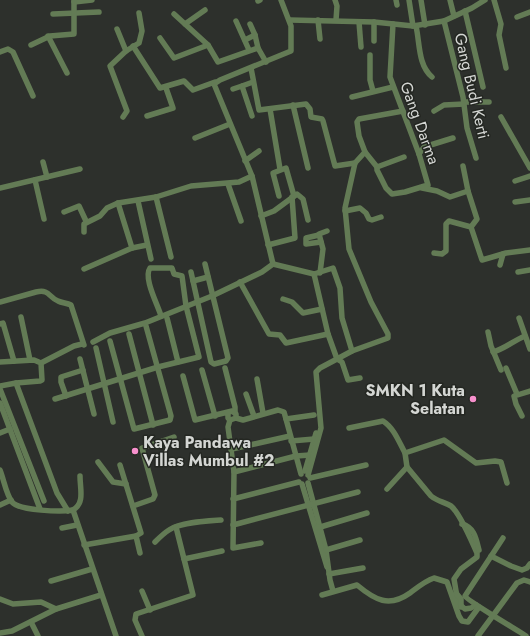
<svg xmlns="http://www.w3.org/2000/svg" width="530" height="636" viewBox="0 0 530 636" font-family="Jost,sans-serif">
<style>
.lines{fill:none;stroke-linecap:round;stroke-linejoin:round}
.minor{stroke:#637b55;stroke-width:5.5}
.poi-dot{fill:#f790cd;stroke:#242722;stroke-width:1.5}
.labels{text-anchor:middle;dominant-baseline:central;stroke-width:3;stroke-linejoin:round;paint-order:stroke}
.street-label{font-size:16px;fill:#d4d6d3;stroke:#242722}
.poi-label{font-size:16px;font-weight:bold;fill:#d4d6d3;stroke:#242722;text-anchor:end}
</style>
<rect width="100%" height="100%" fill="#2d302c"/>
<g class="lines">
<g class="minor">
<path d="M 335,0 L 337,6 L 336,20"/>
<path d="M 396,0 L 397,5"/>
<path d="M 409,0 L 413,26"/>
<path d="M 421,0 L 425,25"/>
<path d="M 450,0 L 454,16"/>
<path d="M 494,0 L 501,24 L 499,35 L 506,68"/>
<path d="M 258,1 L 260,0"/>
<path d="M 74,2 L 92,0"/>
<path d="M 465,11 L 483,87"/>
<path d="M 53,14 L 99,12"/>
<path d="M 174,14 L 208,45 L 218,62 L 258,48 L 266,62"/>
<path d="M 517,17 L 530,12"/>
<path d="M 290,20 L 374,22 L 413,26 L 444,21 L 472,8 L 485,0"/>
<path d="M 318,20 L 320,39"/>
<path d="M 236,21 L 249,50"/>
<path d="M 444,21 L 463,97 L 467,128 L 476,158"/>
<path d="M 359,22 L 361,47"/>
<path d="M 374,22 L 374,41"/>
<path d="M 185,24 L 205,10"/>
<path d="M 250,24 L 255,35"/>
<path d="M 416,26 C 420,44 418,65 432,77"/>
<path d="M 117,29 L 126,51"/>
<path d="M 48,36 L 67,73"/>
<path d="M 160,38 L 174,58 L 208,45"/>
<path d="M 245,40 L 255,35 L 258,48"/>
<path d="M 31,45 L 50,36 L 74,34 L 74,0"/>
<path d="M 133,46 L 160,88 L 184,81 L 193,90 L 215,82"/>
<path d="M 0,52 L 8,49 L 13,52 L 33,96"/>
<path d="M 370,55 L 370,80 L 373,91"/>
<path d="M 251,68 L 259,110 L 306,104 L 310,109 L 311,117 L 322,119 L 323,121 L 335,166 L 355,163"/>
<path d="M 233,89 L 242,86"/>
<path d="M 352,97 L 393,87"/>
<path d="M 464,102 L 489,102"/>
<path d="M 293,105 L 308,168"/>
<path d="M 270,109 L 280,169"/>
<path d="M 434,111 L 444,105 L 464,104"/>
<path d="M 147,116 L 173,108 L 166,88"/>
<path d="M 252,116 L 242,86 L 253,82"/>
<path d="M 123,117 L 127,111 L 110,66 L 126,51 L 139,43 L 142,31 L 139,13"/>
<path d="M 501,117 L 530,168"/>
<path d="M 195,138 L 230,124"/>
<path d="M 365,152 L 377,167 L 404,157"/>
<path d="M 419,154 L 424,147 L 453,138"/>
<path d="M 245,161 L 259,151"/>
<path d="M 43,162 L 47,177"/>
<path d="M 463,166 L 468,191 L 477,219 L 471,227"/>
<path d="M 377,167 L 377,170 L 386,188 L 392,194 L 405,192 L 428,185 L 419,154 L 390,77 L 393,24"/>
<path d="M 35,180 L 44,219"/>
<path d="M 515,181 L 530,176"/>
<path d="M 228,184 L 241,221"/>
<path d="M 0,188 L 80,169"/>
<path d="M 422,188 L 437,191 L 450,197 L 468,191"/>
<path d="M 279,196 L 273,173 L 286,168 L 294,196"/>
<path d="M 156,197 L 171,257"/>
<path d="M 138,201 L 151,259"/>
<path d="M 515,202 L 530,200"/>
<path d="M 118,203 L 132,248"/>
<path d="M 345,211 L 360,208 L 366,213 L 369,219 L 372,220 L 381,217"/>
<path d="M 64,212 L 79,206 L 86,221"/>
<path d="M 261,216 L 274,211 L 297,194 L 303,199 L 308,220"/>
<path d="M 84,232 L 84,224 L 100,216 L 107,208 L 118,203 L 156,197 L 191,186 L 239,182 L 252,176"/>
<path d="M 319,235 L 306,238 L 306,244 L 321,242"/>
<path d="M 268,245 L 295,238 L 292,197"/>
<path d="M 434,253 L 442,254 L 446,251 L 446,224 L 449,221 L 471,227 L 482,260 L 506,253 L 530,250"/>
<path d="M 273,264 L 314,274 L 333,268 L 340,288 L 342,318 L 352,351 L 337,359"/>
<path d="M 500,265 L 503,254"/>
<path d="M 84,269 L 132,248 L 147,245"/>
<path d="M 191,272 L 211,362 L 214,364 L 226,361 L 228,358 L 205,264"/>
<path d="M 518,272 L 530,270"/>
<path d="M 320,273 L 323,249 L 319,234 L 327,231"/>
<path d="M 193,281 L 208,277"/>
<path d="M 240,282 L 269,334 L 280,335 L 286,343 L 328,334"/>
<path d="M 283,299 L 292,302 L 303,313 L 322,309"/>
<path d="M 0,302 L 36,292 C 50,289 48,297 58,301 C 62,303 67,303 71,305 L 84,345"/>
<path d="M 21,317 L 30,360"/>
<path d="M 167,318 L 178,362"/>
<path d="M 519,318 L 530,349"/>
<path d="M 0,324 L 3,323 L 14,361"/>
<path d="M 488,332 L 491,346 L 501,370"/>
<path d="M 129,334 L 153,425"/>
<path d="M 110,341 L 134,429 L 170,420 L 171,416 L 146,326"/>
<path d="M 93,342 L 110,333 L 145,323 L 212,296 L 262,272 L 273,264 L 252,176 L 214,84 L 220,80 L 291,51 L 291,26 L 281,0"/>
<path d="M 96,348 L 113,422"/>
<path d="M 352,351 L 388,338 L 388,334 L 371,302 L 349,249 L 345,208 L 355,163 L 365,152 L 359,136 L 357,122 L 359,119 L 403,111"/>
<path d="M 493,352 C 506,348 513,341 525,336"/>
<path d="M 80,359 L 94,414"/>
<path d="M 337,359 L 342,362 L 348,380 L 360,378"/>
<path d="M 0,362 L 34,360 L 41,363 L 42,380 L 40,381 L 16,383 L 57,493 L 68,511"/>
<path d="M 41,363 L 74,346 L 82,344"/>
<path d="M 225,368 L 235,407 L 235,412"/>
<path d="M 506,368 L 517,394"/>
<path d="M 202,370 L 215,416"/>
<path d="M 183,376 L 195,420 L 232,411 L 236,414 L 236,418 L 230,420 L 228,418 L 228,413"/>
<path d="M 257,379 L 263,413"/>
<path d="M 0,386 L 16,383"/>
<path d="M 0,389 L 44,501"/>
<path d="M 246,394 L 254,416"/>
<path d="M 66,396 L 61,382 L 61,377 L 83,370"/>
<path d="M 55,399 L 158,367 L 199,357 L 186,306 L 182,276 L 174,274 L 172,268 L 150,268 C 143,278 158,305 161,316"/>
<path d="M 0,403 L 40,509"/>
<path d="M 522,416 L 516,404 L 514,396 L 530,391"/>
<path d="M 236,418 L 243,420 L 278,410 L 284,412 L 286,419"/>
<path d="M 230,420 L 228,427 L 234,472 L 233,548 L 261,543"/>
<path d="M 349,428 L 383,421 C 394,428 399,442 405,453 L 444,440 L 476,463 L 495,461 L 501,462 L 507,483"/>
<path d="M 0,433 L 10,429"/>
<path d="M 291,441 L 314,439"/>
<path d="M 232,449 L 290,436"/>
<path d="M 98,462 L 113,482 L 126,484"/>
<path d="M 407,467 L 431,496 C 437,501 444,502 451,506 C 460,513 472,542 477,553 L 477,557 L 461,569 L 454,579 L 458,603 L 465,609 L 471,608 L 476,605"/>
<path d="M 0,470 C 4,480 6,494 12,502 C 19,511 62,512 73,510 L 116,636"/>
<path d="M 305,471 L 316,433"/>
<path d="M 234,472 L 296,456 L 310,455"/>
<path d="M 301,474 L 286,419 L 314,415"/>
<path d="M 308,475 L 321,428 L 316,372 L 320,368 L 337,359 L 328,334 L 314,274"/>
<path d="M 310,478 L 366,465"/>
<path d="M 308,483 L 326,550 L 330,580 L 333,591"/>
<path d="M 302,484 L 327,567"/>
<path d="M 387,489 L 407,467 L 405,453"/>
<path d="M 233,499 L 299,482"/>
<path d="M 0,505 L 11,500"/>
<path d="M 133,506 L 153,499 L 155,495 L 142,448 L 174,437"/>
<path d="M 73,510 C 85,503 80,489 80,476"/>
<path d="M 462,524 C 475,528 476,539 479,550"/>
<path d="M 233,525 L 358,492"/>
<path d="M 62,528 L 77,525"/>
<path d="M 317,528 L 367,513"/>
<path d="M 136,536 L 140,553"/>
<path d="M 503,538 L 465,596 C 466,600 517,630 526,636"/>
<path d="M 155,542 C 159,538 164,533 169,530 C 181,522 207,521 221,520"/>
<path d="M 84,545 L 136,536 L 141,533 L 120,465"/>
<path d="M 326,550 L 360,540"/>
<path d="M 491,556 L 511,566 L 522,570 L 527,568 L 530,564"/>
<path d="M 184,559 L 222,551"/>
<path d="M 329,574 L 363,568"/>
<path d="M 51,581 L 92,569"/>
<path d="M 142,591 L 150,610"/>
<path d="M 456,593 L 461,599 L 461,607"/>
<path d="M 322,595 L 357,585 C 375,600 389,608 410,593 C 418,587 425,581 434,578 L 447,582 L 459,616 L 462,621 L 468,622 L 479,607"/>
<path d="M 0,599 L 13,604 L 41,602 L 56,609 L 101,595"/>
<path d="M 31,622 L 38,636"/>
<path d="M 0,633 L 12,631 L 56,609"/>
<path d="M 142,636 L 135,620 L 136,614 L 193,595 L 176,527"/>
<path d="M 478,636 L 517,583 L 524,580 L 530,582"/>
</g>
</g>
<g class="poi-dot">
<circle cx="473" cy="399" r="4"/>
<circle cx="135" cy="451" r="4"/>
</g>
<g class="labels">
<g class="street-label">
<text transform="translate(472 86) rotate(77)">Gang Budi Kerti</text>
<text transform="translate(420 123) rotate(70)">Gang Darma</text>
</g>
<g class="poi-label">
<text x="465" y="390">SMKN 1 Kuta<tspan x="465" dy="18">Selatan</tspan></text>
<text x="143" y="442" text-anchor="start">Kaya Pandawa<tspan x="143" dy="18">Villas Mumbul #2</tspan></text>
</g>
</g>
</svg>
